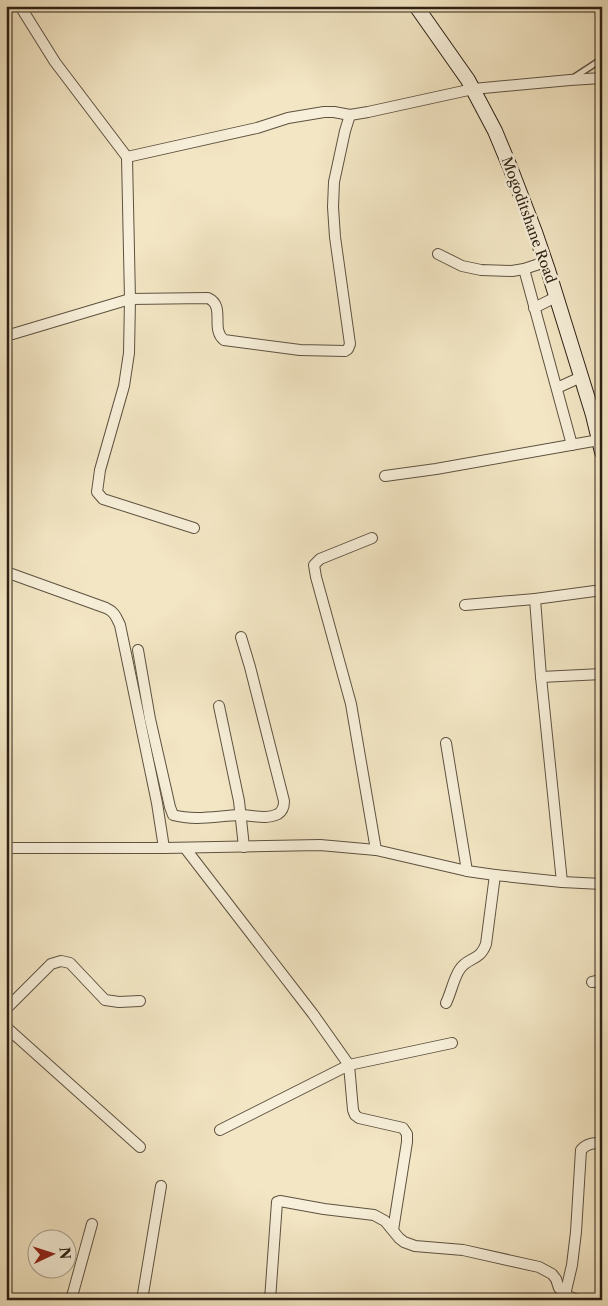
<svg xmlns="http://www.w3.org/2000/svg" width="608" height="1306" viewBox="0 0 608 1306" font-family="'Libre Caslon Text',serif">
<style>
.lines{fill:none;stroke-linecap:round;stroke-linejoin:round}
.service-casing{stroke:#5e5240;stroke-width:8}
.minor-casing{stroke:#5e5240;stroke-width:12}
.secondary-casing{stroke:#2c2014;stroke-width:16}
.service{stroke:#f7efd9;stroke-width:5}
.minor{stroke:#f7efd9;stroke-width:10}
.secondary{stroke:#f7efd9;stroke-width:14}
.labels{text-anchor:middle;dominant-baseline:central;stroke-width:5;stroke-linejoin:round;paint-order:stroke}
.street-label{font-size:14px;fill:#2c2014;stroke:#f7efd9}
</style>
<rect width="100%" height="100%" fill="#f3e6c4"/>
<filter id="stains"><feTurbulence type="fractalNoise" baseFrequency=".004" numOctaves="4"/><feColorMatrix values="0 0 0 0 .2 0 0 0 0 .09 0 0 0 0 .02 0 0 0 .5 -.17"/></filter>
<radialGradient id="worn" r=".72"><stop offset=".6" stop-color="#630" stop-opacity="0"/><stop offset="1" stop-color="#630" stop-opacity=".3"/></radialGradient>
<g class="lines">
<defs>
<path id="service" d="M 573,78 L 602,59"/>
<g id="minor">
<path d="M 20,6 L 55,62 L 127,157 L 130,299 L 129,353 L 124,386 L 100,470 L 97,492 L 103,499 L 194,528"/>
<path d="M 127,157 L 257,128 L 288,118 L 324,112 L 334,112 L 350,115"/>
<path d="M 438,254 L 462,266 L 481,270 L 512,271 L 524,269 L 545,262"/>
<path d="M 524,269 L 572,445"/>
<path d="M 534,308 L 556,297"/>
<path d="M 6,336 L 130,299 L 208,298 C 226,306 210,329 224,340 L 300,350 L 345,351 L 348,349 L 350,344 L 335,237 L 333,207 L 334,182 L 345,131 L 350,115 L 368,112 L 473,89 L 570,80 L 602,78"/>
<path d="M 557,388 L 581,377"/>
<path d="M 385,476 L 436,469 L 599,440"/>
<path d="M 372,538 L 320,559 L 314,565 L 316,577 L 351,704 L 376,850"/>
<path d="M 6,572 L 106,608 C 115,612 116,617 120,625 L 157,803 L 164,848"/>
<path d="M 535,599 L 541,677 L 562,882"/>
<path d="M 465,605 L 535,599 L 602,590"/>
<path d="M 138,650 L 150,719 L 170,807 L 173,815 C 195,821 217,816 239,815 C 252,815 266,820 278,814 C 283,811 284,806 284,801 L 250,667 L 241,637"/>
<path d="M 541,677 L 602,674"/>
<path d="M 219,706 L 239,801 L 244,847"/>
<path d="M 446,743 L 467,871"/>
<path d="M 6,848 L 164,848 L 320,845 L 376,850 L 467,871 L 495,875 L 562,882 L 602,884"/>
<path d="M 185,848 L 313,1014 L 349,1065 L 452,1043"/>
<path d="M 592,982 L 602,980"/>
<path d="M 446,1003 C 451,993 454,977 460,969 C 468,957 480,961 486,944 L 495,875"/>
<path d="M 6,1009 L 51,964 L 61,961 L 70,963 L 105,1000 L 119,1002 L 140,1001"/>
<path d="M 6,1027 L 140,1147"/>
<path d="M 220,1130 L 349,1065 L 353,1110 L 355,1115 L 359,1118 L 403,1128 L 407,1134 L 407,1142 L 393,1230"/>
<path d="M 565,1295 L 572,1265 L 576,1232 L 581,1150 C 587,1143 594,1143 602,1143"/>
<path d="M 71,1300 L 92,1224"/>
<path d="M 142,1300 L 161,1186"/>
<path d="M 270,1300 L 277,1202 L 280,1201 L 324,1209 L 374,1215 L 385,1221 L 399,1238 L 404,1242 L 415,1246 L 463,1250 L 539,1267 L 552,1274 L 556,1279 L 559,1288 L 565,1295 L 578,1300"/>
</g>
<path id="secondary" d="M 416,6 L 468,80 L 495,131 L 510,167 L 535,232 L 548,270 L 593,415 L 602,452"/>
</defs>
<use href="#service" class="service-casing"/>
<use href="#minor" class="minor-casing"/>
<use href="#secondary" class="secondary-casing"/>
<use href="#service" class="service"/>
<use href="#minor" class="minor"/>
<use href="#secondary" class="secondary"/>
</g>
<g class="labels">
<g class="street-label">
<text transform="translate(529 220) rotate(70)">Mogoditshane Road</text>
</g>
</g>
<rect width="608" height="1306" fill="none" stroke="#f3e6c4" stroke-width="25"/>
<rect x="8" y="8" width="593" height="1291" fill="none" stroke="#2c2014" stroke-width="2.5"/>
<rect x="12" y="12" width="583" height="1281" fill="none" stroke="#2c2014"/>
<g transform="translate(52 1254) rotate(86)"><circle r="24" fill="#f7efd9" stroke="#a69c8a"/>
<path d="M0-4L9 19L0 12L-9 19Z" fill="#8f2418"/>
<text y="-8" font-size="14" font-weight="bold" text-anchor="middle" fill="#2c2014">N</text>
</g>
<rect width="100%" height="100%" filter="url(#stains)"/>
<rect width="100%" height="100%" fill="url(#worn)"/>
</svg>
